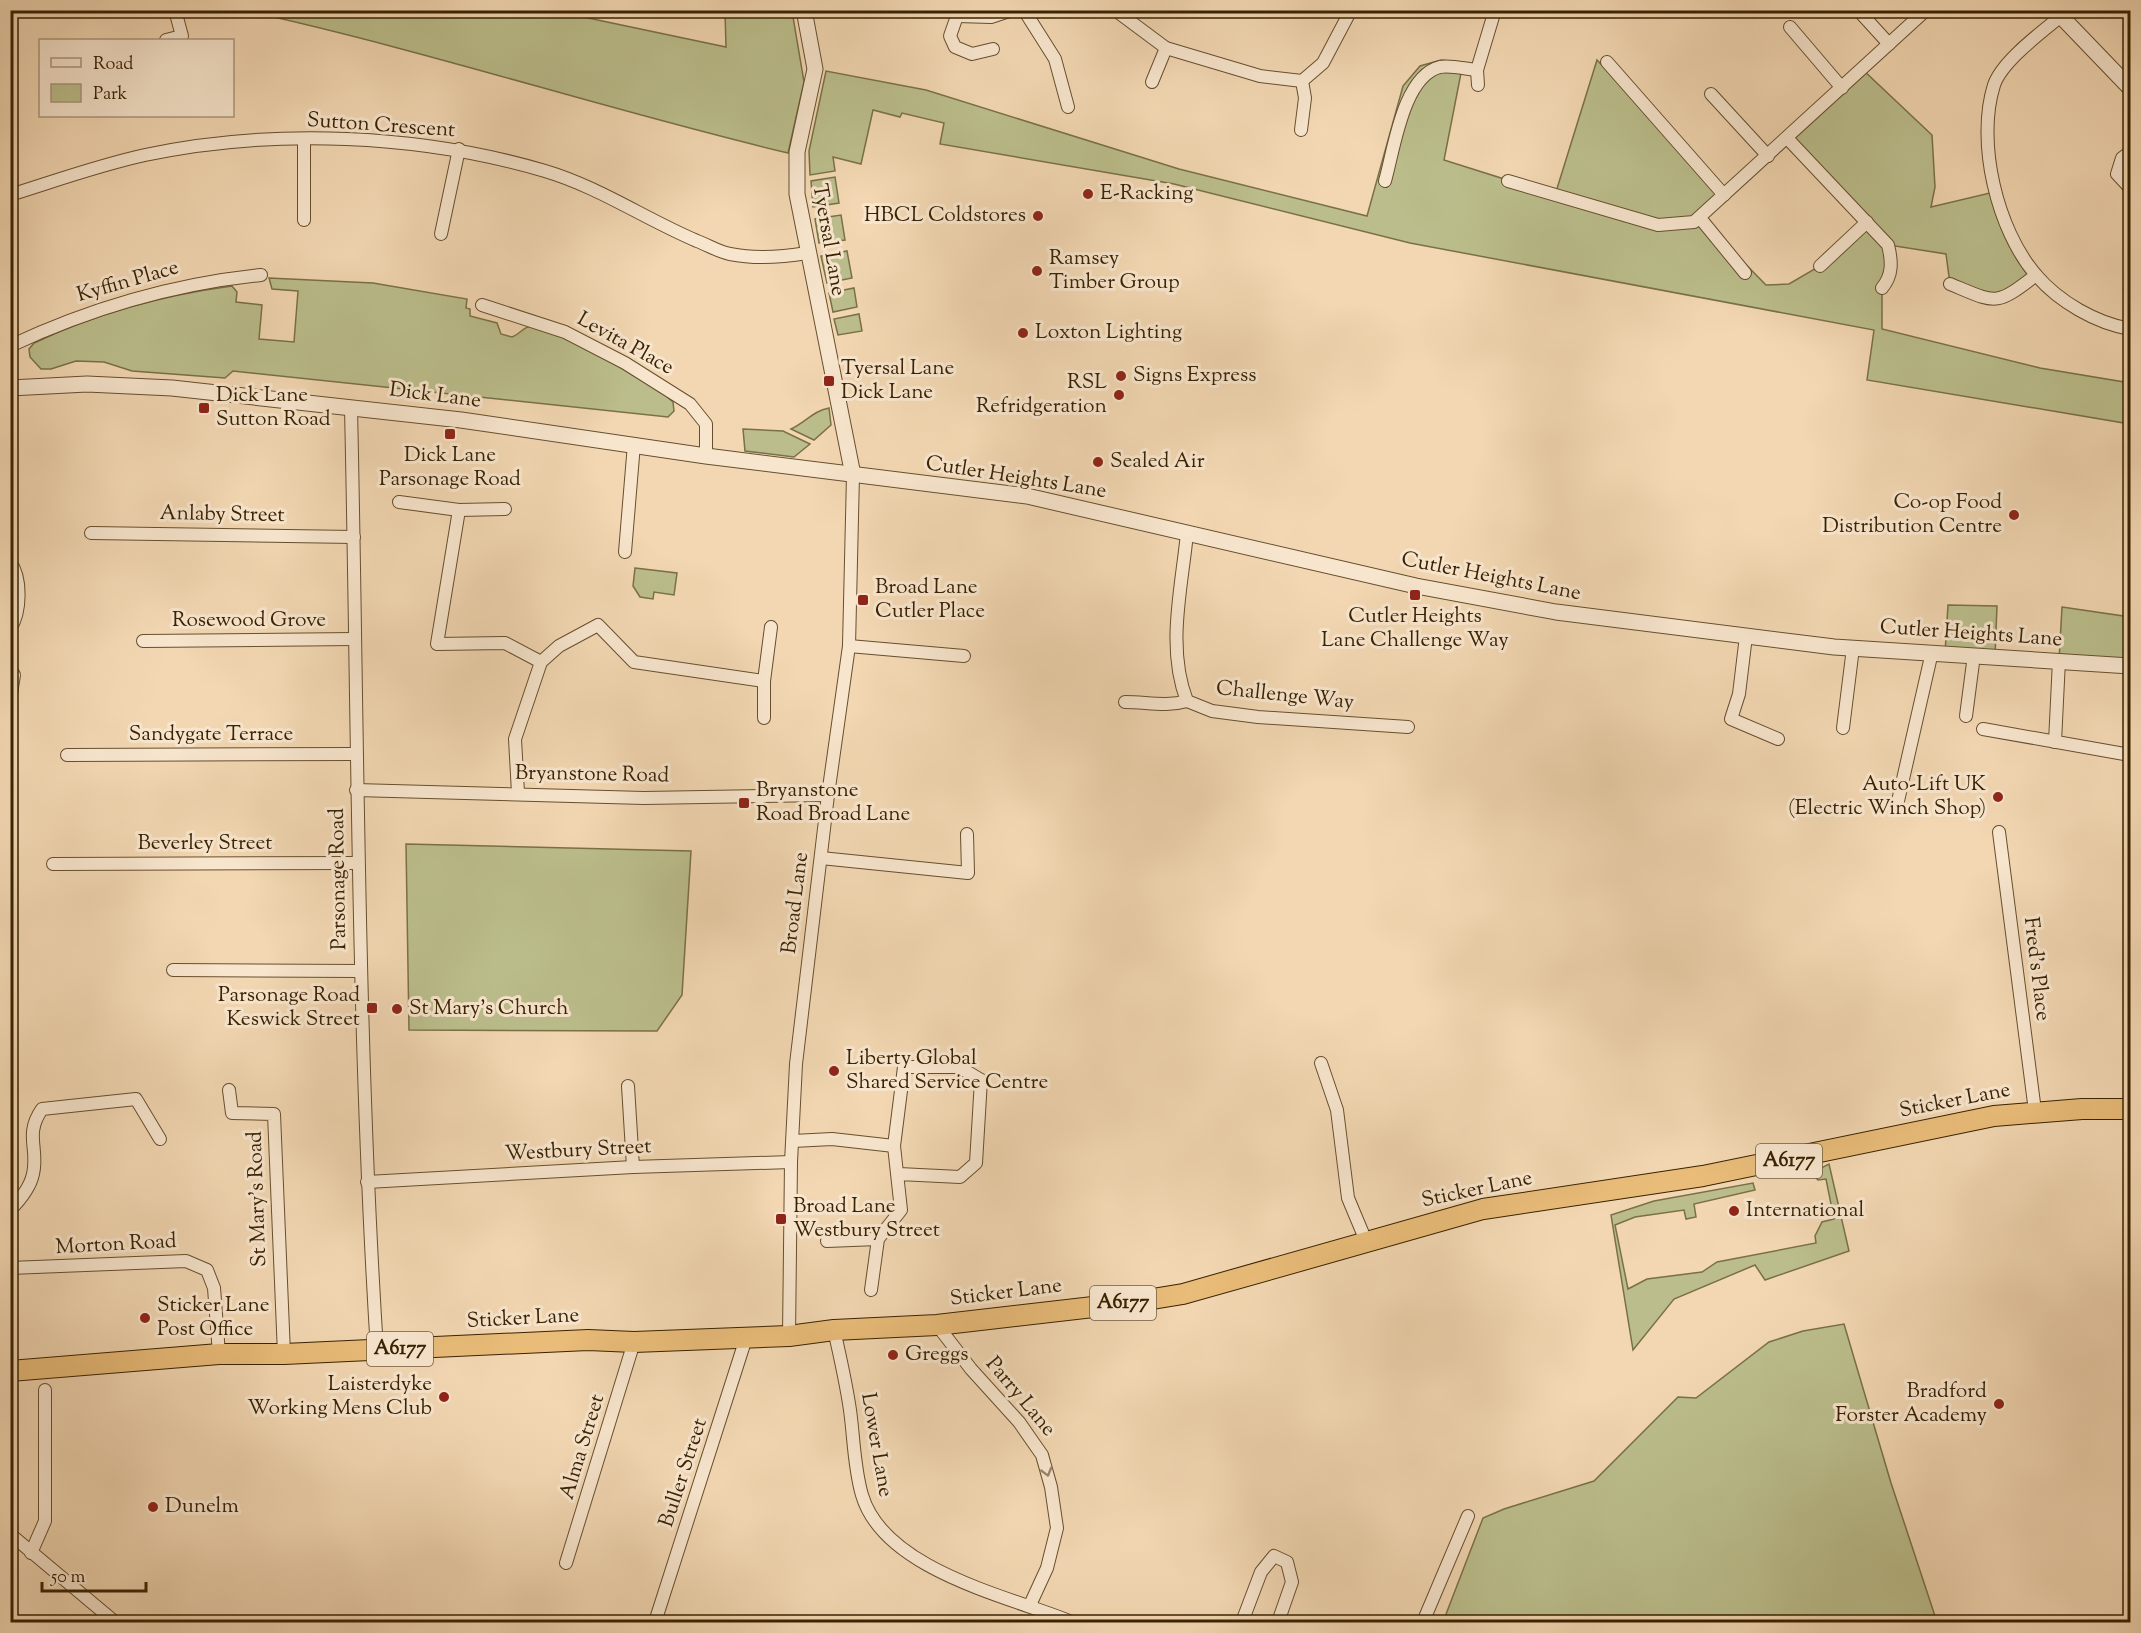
<svg xmlns="http://www.w3.org/2000/svg" width="2141" height="1633" viewBox="0 0 2141 1633" font-family="'Sorts Mill Goudy',serif">
<style>
.green{fill:#bbbe8c;stroke:#7a7047;stroke-width:1.5}
.lines{fill:none;stroke-linecap:round;stroke-linejoin:round}
.minor-casing{stroke:#674f2e;stroke-width:14}
.tertiary-casing{stroke:#674f2e;stroke-width:17}
.trunk-casing{stroke:#392202;stroke-width:22}
.minor{stroke:#f7e5cd;stroke-width:12}
.tertiary{stroke:#f7e5cd;stroke-width:15}
.trunk{stroke:#e9bc79;stroke-width:20}
.oneway{stroke:#988468}
.poi-dot{fill:#8f2418;stroke:#f7e5cd;stroke-width:2}
.labels{text-anchor:middle;dominant-baseline:central;stroke-width:6;stroke-linejoin:round;paint-order:stroke}
.shield{fill:#f7e5cd;stroke:#725c3f;stroke-width:1.5}
.shield-label{font-size:20px;font-weight:bold;fill:#392202}
.street-label{font-size:21px;fill:#392202;stroke:#f7e5cd}
.poi-label{font-size:21px;fill:#392202;stroke:#f7e5cd;text-anchor:start}
</style>
<rect width="100%" height="100%" fill="#f2d7b2"/>
<filter id="stains"><feTurbulence type="fractalNoise" baseFrequency=".00333" numOctaves="4"/><feColorMatrix values="0 0 0 0 .2 0 0 0 0 .09 0 0 0 0 .02 0 0 0 .5 -.17"/></filter>
<radialGradient id="worn" r=".72"><stop offset=".6" stop-color="#630" stop-opacity="0"/><stop offset="1" stop-color="#630" stop-opacity=".3"/></radialGradient>
<g class="green">
<path d="M 247,11 L 555,11 L 726,47 L 725,11 L 792,11 L 804,82 L 788,153 C 607,110 429,51 247,11 Z"/>
<path d="M 1441,60 L 1463,63 L 1444,160 L 1555,195 L 1597,60 L 1724,195 L 1700,218 L 1766,285 L 1789,284 L 1820,266 L 1867,222 L 1787,138 L 1862,69 L 1932,135 L 1935,187 L 1931,207 L 1994,192 L 2036,275 L 1990,301 L 1950,284 L 1946,254 L 1889,245 L 1882,288 L 1882,329 L 2040,368 L 2130,383 L 2130,424 L 1867,380 L 1874,330 L 1410,243 L 1174,184 L 940,144 L 944,123 L 902,113 L 900,117 L 873,110 L 861,164 L 833,157 L 835,171 L 810,175 L 809,151 L 826,71 L 926,90 L 1179,169 L 1367,216 L 1403,86 L 1420,66 Z"/>
<path d="M 835,177 L 839,203 L 813,207 L 811,181 Z"/>
<path d="M 841,215 L 845,240 L 819,243 L 815,219 Z"/>
<path d="M 847,251 L 852,278 L 827,283 L 821,256 Z"/>
<path d="M 269,278 L 373,283 L 467,299 L 466,308 L 470,309 L 470,316 L 497,323 L 501,334 L 512,337 C 520,334 524,326 532,326 C 554,325 643,381 665,395 L 673,402 L 674,411 L 668,417 L 233,371 L 225,378 L 132,371 L 104,362 L 76,361 L 51,369 L 41,369 L 30,357 L 29,349 L 34,343 C 95,314 164,295 232,286 L 237,292 L 236,302 L 262,305 L 259,339 L 294,342 L 298,291 L 272,289 Z"/>
<path d="M 854,288 L 857,307 L 833,312 L 829,293 Z"/>
<path d="M 859,314 L 862,331 L 838,335 L 834,319 Z"/>
<path d="M 829,408 L 831,425 L 814,440 L 791,429 C 806,422 813,411 829,408 Z"/>
<path d="M 743,429 L 783,431 L 810,444 L 794,457 L 745,451 Z"/>
<path d="M 635,568 L 677,573 L 674,595 L 654,592 L 653,599 L 640,597 L 633,586 Z"/>
<path d="M 1948,605 L 1997,606 L 1995,656 L 1945,653 Z"/>
<path d="M 2062,607 L 2130,617 L 2130,666 L 2059,660 Z"/>
<path d="M 406,844 L 691,851 L 682,995 L 657,1031 L 409,1030 Z"/>
<path d="M 1829,1164 L 1849,1251 L 1765,1280 L 1755,1265 L 1674,1299 L 1633,1350 L 1611,1215 L 1654,1201 L 1753,1183 L 1755,1190 L 1694,1204 L 1696,1217 L 1686,1219 L 1684,1210 L 1635,1217 L 1615,1225 L 1628,1289 L 1647,1279 L 1702,1272 L 1717,1262 L 1816,1243 L 1815,1236 L 1822,1222 L 1834,1219 L 1826,1179 L 1818,1180 L 1815,1177 L 1819,1169 Z"/>
<path d="M 1844,1324 L 1891,1483 L 1937,1622 L 1443,1622 L 1483,1518 L 1504,1509 L 1594,1481 L 1678,1397 L 1696,1398 L 1769,1342 L 1803,1331 Z"/>
</g>
<g class="lines">
<defs>
<g id="minor">
<path d="M 1024,10 L 1055,59 L 1068,107"/>
<path d="M 1115,10 L 1166,48 L 1260,76 L 1302,81 L 1323,63 L 1351,10"/>
<path d="M 1858,10 L 1889,44"/>
<path d="M 955,11 L 957,16 L 991,17 L 1012,10"/>
<path d="M 957,16 L 950,36 L 955,47 L 972,54 L 993,49"/>
<path d="M 2061,16 C 2042,32 2002,61 1994,85 C 1976,142 1997,230 2036,275 C 2059,302 2096,323 2130,329"/>
<path d="M 1790,27 L 1842,88"/>
<path d="M 166,40 L 182,36 L 175,10"/>
<path d="M 1607,62 L 1724,195"/>
<path d="M 1152,82 L 1166,48"/>
<path d="M 1478,85 L 1477,70 L 1495,10"/>
<path d="M 1711,94 L 1768,156"/>
<path d="M 1301,130 L 1305,98 L 1302,81"/>
<path d="M 1787,138 L 1888,245 C 1892,261 1893,275 1882,288"/>
<path d="M 304,140 L 304,220"/>
<path d="M 2130,152 L 2122,158 L 2117,174 L 2130,188"/>
<path d="M 1385,181 C 1394,150 1403,76 1440,67 C 1450,65 1466,69 1477,70"/>
<path d="M 1508,181 L 1658,225 L 1694,222 L 1926,10"/>
<path d="M 10,195 C 55,181 99,165 145,155 C 273,128 420,134 545,171 C 599,187 645,219 697,241 C 708,245 719,252 730,254 C 755,259 783,257 807,253"/>
<path d="M 1700,218 L 1745,273"/>
<path d="M 441,234 L 459,149"/>
<path d="M 1820,266 L 1867,222"/>
<path d="M 1950,284 C 1996,303 1995,307 2036,275"/>
<path d="M 482,305 L 565,332 L 625,363 L 690,404 L 706,424 L 706,456"/>
<path d="M 10,346 C 91,308 172,284 261,275"/>
<path d="M 351,408 C 358,722 357,1036 377,1350"/>
<path d="M 399,502 L 459,510 L 505,509"/>
<path d="M 459,510 L 437,644 L 505,643 L 541,662"/>
<path d="M 91,533 L 354,537"/>
<path d="M 1187,533 C 1182,587 1166,647 1187,701 L 1212,711 L 1258,717 L 1408,727"/>
<path d="M 625,552 L 634,444"/>
<path d="M 10,562 C 22,578 21,612 10,629"/>
<path d="M 1746,636 L 1739,694 L 1731,719 L 1778,739"/>
<path d="M 143,641 L 355,639"/>
<path d="M 849,646 L 964,656"/>
<path d="M 10,669 L 14,675 L 10,700"/>
<path d="M 1125,702 C 1147,702 1166,707 1187,701"/>
<path d="M 1966,716 L 1974,655"/>
<path d="M 764,718 L 764,681 L 771,627"/>
<path d="M 1843,728 L 1853,648"/>
<path d="M 1983,729 L 2130,755"/>
<path d="M 2055,742 L 2059,660"/>
<path d="M 67,755 L 355,754"/>
<path d="M 356,790 L 644,798 L 828,795"/>
<path d="M 518,793 L 515,739 L 541,662 L 559,646 L 598,625 L 634,662 L 764,681"/>
<path d="M 1898,801 L 1932,652"/>
<path d="M 1999,832 L 2035,1111"/>
<path d="M 821,858 L 968,873 L 967,834"/>
<path d="M 53,864 L 357,863"/>
<path d="M 173,970 L 360,971"/>
<path d="M 1321,1063 L 1337,1110 L 1348,1198 L 1366,1241"/>
<path d="M 628,1086 L 633,1167"/>
<path d="M 229,1090 L 232,1113 L 274,1114 L 284,1354"/>
<path d="M 793,1141 L 832,1139 L 894,1146"/>
<path d="M 367,1182 L 633,1167 L 791,1162"/>
<path d="M 10,1210 C 20,1200 30,1188 33,1174 C 39,1148 24,1135 42,1109 L 136,1099 L 160,1139"/>
<path d="M 827,1241 L 878,1239"/>
<path d="M 10,1268 L 186,1261 L 207,1270 L 214,1288 L 219,1354"/>
<path d="M 871,1290 L 878,1239 L 901,1210 L 894,1146 L 904,1067 L 959,1067 L 981,1080 L 976,1163 L 960,1177 L 899,1174"/>
<path d="M 937,1325 L 971,1369 L 1019,1422 L 1042,1455 L 1051,1487 L 1057,1528 L 1047,1568 L 1030,1605"/>
<path d="M 834,1330 C 840,1356 846,1383 850,1410 C 854,1439 854,1468 862,1495 C 884,1570 1008,1596 1072,1622"/>
<path d="M 789,1336 L 791,1162 L 796,1064 L 828,795 L 849,646 L 853,475"/>
<path d="M 10,1534 L 115,1622"/>
<path d="M 31,1553 L 45,1521 L 45,1390"/>
<path d="M 566,1563 L 634,1342"/>
<path d="M 655,1622 L 747,1335"/>
<path d="M 1242,1622 L 1261,1572 L 1274,1556 L 1287,1562 L 1292,1582 L 1278,1622"/>
<path d="M 1423,1622 L 1468,1516"/>
</g>
<g id="tertiary">
<path d="M 804,10 L 815,69 L 797,152 L 797,194 L 853,475"/>
<path d="M 2055,10 L 2130,88"/>
<path d="M 10,388 L 87,384 L 172,388 L 461,420 L 706,456 L 1027,496 L 1416,586 L 1556,612 L 1834,647 L 2130,666"/>
</g>
<path id="trunk" d="M 10,1371 L 219,1354 L 284,1354 L 588,1340 L 634,1342 L 789,1336 L 834,1330 L 937,1325 L 1128,1303 L 1183,1294 L 1483,1209 L 1703,1176 L 1994,1116 L 2082,1109 L 2130,1109"/>
</defs>
<use href="#minor" class="minor-casing"/>
<use href="#tertiary" class="tertiary-casing"/>
<use href="#trunk" class="trunk-casing"/>
<use href="#minor" class="minor"/>
<use href="#tertiary" class="tertiary"/>
<use href="#trunk" class="trunk"/>
</g>
<defs><path id="oneway-chevron" d="M-2-3.5L2.5 0L-2 3.5" fill="none" stroke-width="1.6" stroke-linecap="round" stroke-linejoin="round" transform="scale(1.5)"/></defs>
<use class="oneway" href="#oneway-chevron" transform="translate(1047 1472) rotate(74)"/>
<g class="poi-dot">
<circle cx="1088" cy="194" r="6"/>
<circle cx="1038" cy="216" r="6"/>
<circle cx="1037" cy="271" r="6"/>
<circle cx="1023" cy="333" r="6"/>
<circle cx="1121" cy="376" r="6"/>
<rect x="823" y="375" width="12" height="12" rx="3"/>
<circle cx="1119" cy="395" r="6"/>
<rect x="198" y="402" width="12" height="12" rx="3"/>
<rect x="444" y="428" width="12" height="12" rx="3"/>
<circle cx="1098" cy="462" r="6"/>
<circle cx="2014" cy="515" r="6"/>
<rect x="1409" y="589" width="12" height="12" rx="3"/>
<rect x="857" y="594" width="12" height="12" rx="3"/>
<circle cx="1998" cy="797" r="6"/>
<rect x="738" y="797" width="12" height="12" rx="3"/>
<rect x="366" y="1002" width="12" height="12" rx="3"/>
<circle cx="397" cy="1009" r="6"/>
<circle cx="834" cy="1071" r="6"/>
<circle cx="1734" cy="1211" r="6"/>
<rect x="775" y="1213" width="12" height="12" rx="3"/>
<circle cx="145" cy="1318" r="6"/>
<circle cx="893" cy="1355" r="6"/>
<circle cx="444" cy="1397" r="6"/>
<circle cx="1999" cy="1404" r="6"/>
<circle cx="153" cy="1507" r="6"/>
</g>
<g class="labels">
<g class="shield">
<rect x="1756" y="1144" width="66" height="34" rx="4.5"/>
<rect x="1090" y="1286" width="66" height="34" rx="4.5"/>
<rect x="367" y="1332" width="66" height="34" rx="4.5"/>
</g>
<g class="shield-label">
<text x="1789" y="1161">A6177</text>
<text x="1123" y="1303">A6177</text>
<text x="400" y="1349">A6177</text>
</g>
<g class="street-label">
<text transform="translate(381 126) rotate(4)">Sutton Crescent</text>
<text transform="translate(828 240) rotate(80)">Tyersal Lane</text>
<text transform="translate(128 282) rotate(-16)">Kyffin Place</text>
<text transform="translate(625 344) rotate(29)">Levita Place</text>
<text transform="translate(435 396) rotate(7)">Dick Lane</text>
<text transform="translate(1016 478) rotate(9)">Cutler Heights Lane</text>
<text transform="translate(222 515) rotate(1)">Anlaby Street</text>
<text transform="translate(1491 577) rotate(11)">Cutler Heights Lane</text>
<text x="249" y="621">Rosewood Grove</text>
<text transform="translate(1971 634) rotate(4)">Cutler Heights Lane</text>
<text transform="translate(1285 696) rotate(6)">Challenge Way</text>
<text x="211" y="735">Sandygate Terrace</text>
<text transform="translate(592 775) rotate(1)">Bryanstone Road</text>
<text x="205" y="844">Beverley Street</text>
<text transform="translate(339 879) rotate(-91)">Parsonage Road</text>
<text transform="translate(796 903) rotate(-83)">Broad Lane</text>
<text transform="translate(2036 969) rotate(83)">Fred's Place</text>
<text transform="translate(1955 1101) rotate(-11)">Sticker Lane</text>
<text transform="translate(578 1151) rotate(-3)">Westbury Street</text>
<text transform="translate(1477 1190) rotate(-12)">Sticker Lane</text>
<text transform="translate(258 1199) rotate(-92)">St Mary's Road</text>
<text transform="translate(116 1245) rotate(-3)">Morton Road</text>
<text transform="translate(1006 1293) rotate(-7)">Sticker Lane</text>
<text transform="translate(523 1319) rotate(-3)">Sticker Lane</text>
<text transform="translate(1020 1397) rotate(50)">Parry Lane</text>
<text transform="translate(876 1445) rotate(80)">Lower Lane</text>
<text transform="translate(583 1447) rotate(-73)">Alma Street</text>
<text transform="translate(684 1473) rotate(-72)">Buller Street</text>
</g>
<g class="poi-label">
<text x="1100" y="194">E-Racking</text>
<text x="1026" y="216" text-anchor="end">HBCL Coldstores</text>
<text x="1049" y="259">Ramsey<tspan x="1049" dy="24">Timber Group</tspan></text>
<text x="1035" y="333">Loxton Lighting</text>
<text x="841" y="369">Tyersal Lane<tspan x="841" dy="24">Dick Lane</tspan></text>
<text x="1133" y="376">Signs Express</text>
<text x="1107" y="383" text-anchor="end">RSL<tspan x="1107" dy="24">Refridgeration</tspan></text>
<text x="216" y="396">Dick Lane<tspan x="216" dy="24">Sutton Road</tspan></text>
<text x="450" y="456" text-anchor="middle">Dick Lane<tspan x="450" dy="24">Parsonage Road</tspan></text>
<text x="1110" y="462">Sealed Air</text>
<text x="2002" y="503" text-anchor="end">Co-op Food<tspan x="2002" dy="24">Distribution Centre</tspan></text>
<text x="875" y="588">Broad Lane<tspan x="875" dy="24">Cutler Place</tspan></text>
<text x="1415" y="617" text-anchor="middle">Cutler Heights<tspan x="1415" dy="24">Lane Challenge Way</tspan></text>
<text x="1986" y="785" text-anchor="end">Auto-Lift UK<tspan x="1986" dy="24">(Electric Winch Shop)</tspan></text>
<text x="756" y="791">Bryanstone<tspan x="756" dy="24">Road Broad Lane</tspan></text>
<text x="360" y="996" text-anchor="end">Parsonage Road<tspan x="360" dy="24">Keswick Street</tspan></text>
<text x="409" y="1009">St Mary's Church</text>
<text x="846" y="1059">Liberty Global<tspan x="846" dy="24">Shared Service Centre</tspan></text>
<text x="793" y="1207">Broad Lane<tspan x="793" dy="24">Westbury Street</tspan></text>
<text x="1746" y="1211">International</text>
<text x="157" y="1306">Sticker Lane<tspan x="157" dy="24">Post Office</tspan></text>
<text x="905" y="1355">Greggs</text>
<text x="432" y="1385" text-anchor="end">Laisterdyke<tspan x="432" dy="24">Working Mens Club</tspan></text>
<text x="1987" y="1392" text-anchor="end">Bradford<tspan x="1987" dy="24">Forster Academy</tspan></text>
<text x="165" y="1507">Dunelm</text>
</g>
</g>
<rect width="2141" height="1633" fill="none" stroke="#f2d7b2" stroke-width="36"/>
<rect x="12" y="12" width="2117" height="1609" fill="none" stroke="#392202" stroke-width="3"/>
<rect x="18" y="18" width="2105" height="1597" fill="none" stroke="#392202" stroke-width="1.5"/>
<rect x="39" y="39" width="195" height="78" fill="#f7e5cd" stroke="#ab977c" stroke-width="1.5"/>
<rect x="51" y="58" width="30" height="9" fill="#f7e5cd" stroke="#ab977c" stroke-width="1.5"/>
<text x="93" y="69" font-size="18" fill="#392202">Road</text>
<rect x="51" y="84" width="30" height="18" fill="#bbbe8c" stroke="#ab977c" stroke-width="1.5"/>
<text x="93" y="99" font-size="18" fill="#392202">Park</text>
<path d="M42 1582v9h104v-9" fill="none" stroke="#392202" stroke-width="3"/>
<text x="51" y="1582" font-size="18" fill="#392202" stroke="#f7e5cd" stroke-width="4.5" paint-order="stroke">50 m</text>
<rect width="100%" height="100%" filter="url(#stains)"/>
<rect width="100%" height="100%" fill="url(#worn)"/>
</svg>
